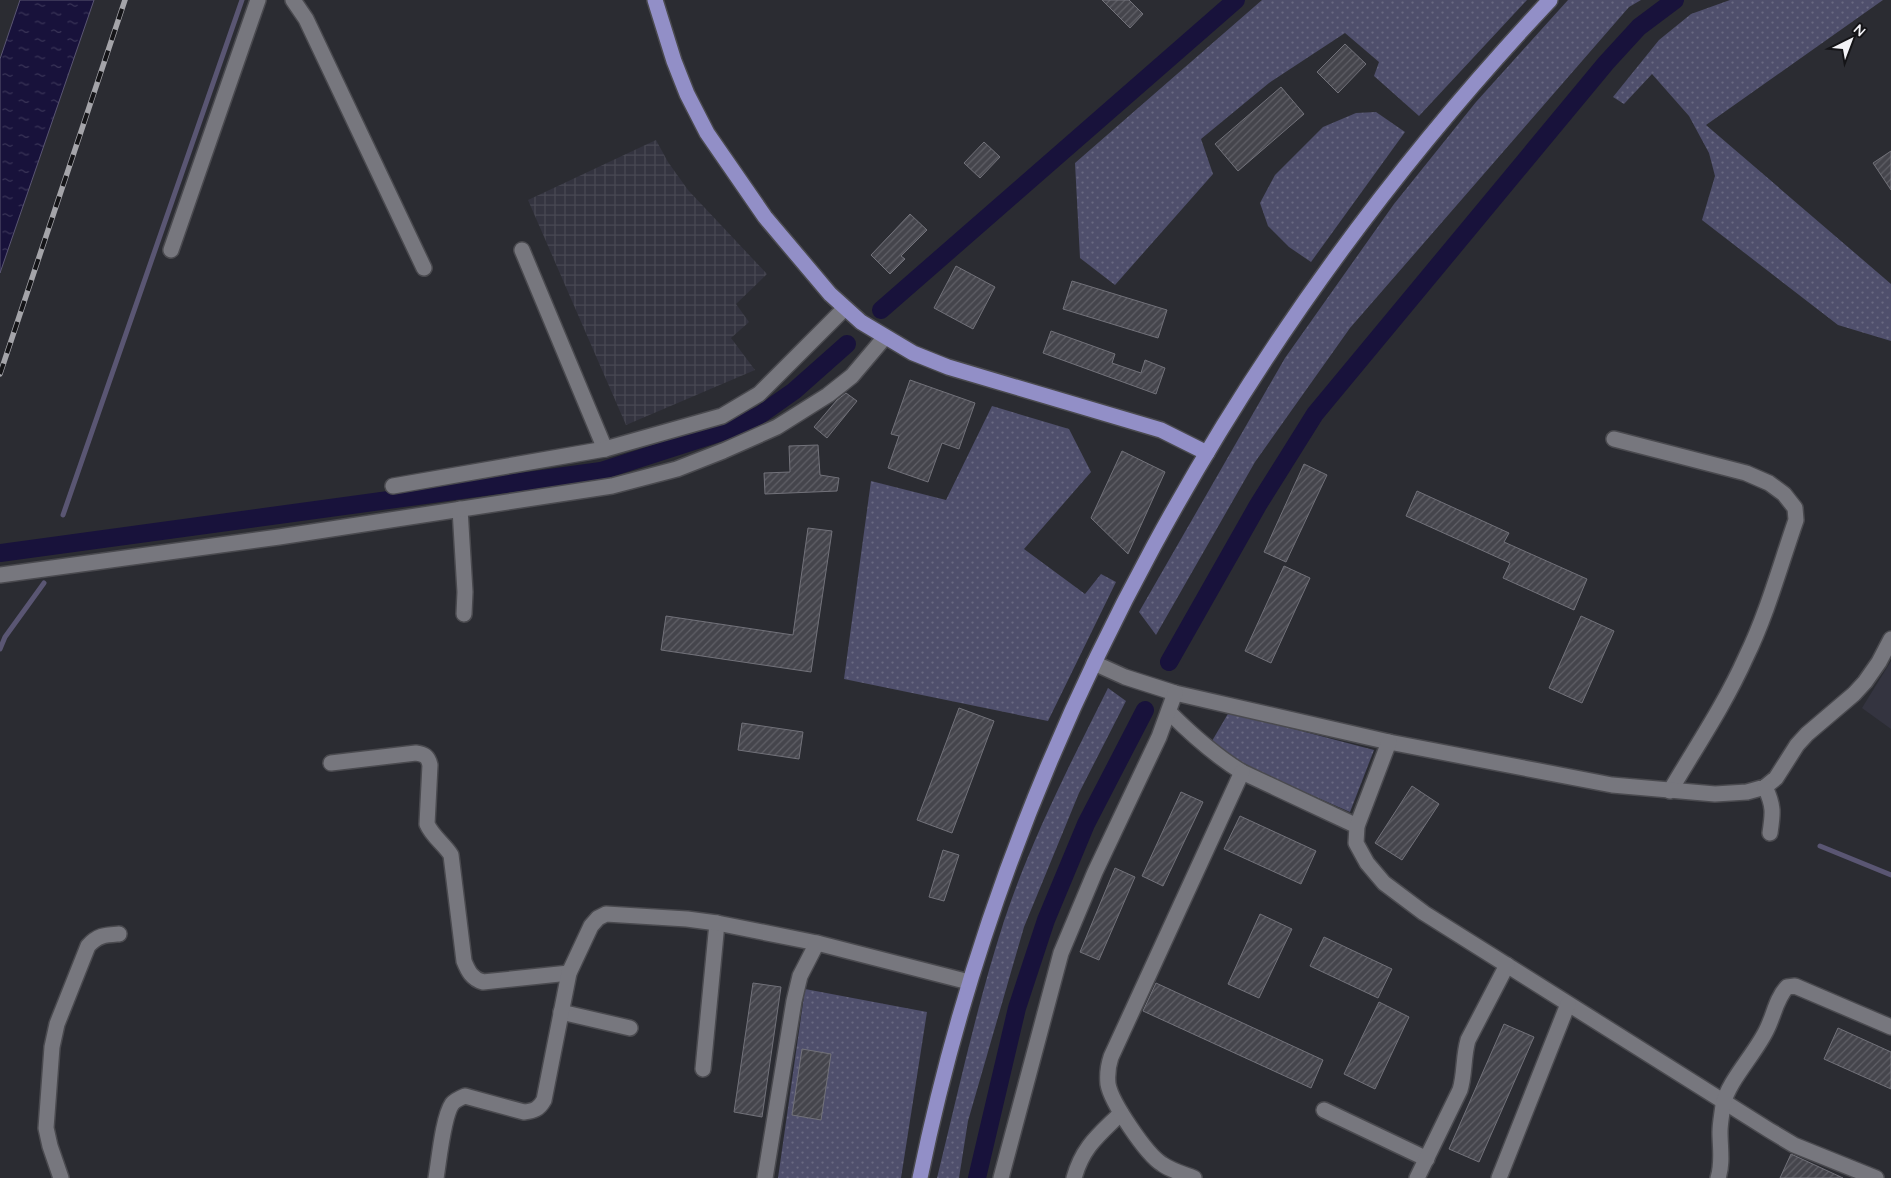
<svg xmlns="http://www.w3.org/2000/svg" width="1891" height="1178" viewBox="0 0 1891 1178" font-family="Quicksand,sans-serif">
<style>
.built{fill:#343440}
.industrial{fill:url(#industrial-grid)}
.green{fill:url(#green-dots)}
.water{fill:url(#water-ripples);stroke:#5a5673}
.lines{fill:none;stroke-linecap:round;stroke-linejoin:round}
.stream{stroke:#5a5673;stroke-width:5}
.canal{stroke:#18123b;stroke-width:18}
.building{fill:url(#building-hatch);stroke:#72727a}
.street-casing{stroke:#4a4a4f;stroke-width:18}
.primary-casing{stroke:#4a4a4f;stroke-width:18}
.street{stroke:#77777e;stroke-width:15}
.primary{stroke:#928fc7;stroke-width:15}
.rail-casing{stroke:#a4a4a9;stroke-width:5.5}
.rail{stroke:#141417;stroke-width:4;stroke-dasharray:11;stroke-linecap:butt}
</style>
<defs>
<pattern id="industrial-grid" width="8" height="8" patternUnits="userSpaceOnUse" patternTransform="scale(1.25)"><rect width="8" height="8" fill="#343440"/><path d="M0 4h8M4 0v8" fill="none" stroke="#484853"/></pattern>
<pattern id="green-dots" width="8" height="8" patternUnits="userSpaceOnUse" patternTransform="scale(1.25)"><rect width="8" height="8" fill="#4f4f6c"/><path d="M2 2h.1M6 6h.1" fill="none" stroke="#696982" stroke-width="1.8" stroke-linecap="round"/></pattern>
<pattern id="water-ripples" width="26" height="14" patternUnits="userSpaceOnUse" patternTransform="scale(1.25)"><rect width="26" height="14" fill="#18123b"/><path d="M2 4q2-2 4 0t4 0M15 11q2-2 4 0t4 0" fill="none" stroke="#3a3558"/></pattern>
<pattern id="building-hatch" width="6" height="6" patternUnits="userSpaceOnUse" patternTransform="scale(1.25)"><rect width="6" height="6" fill="#45454c"/><path d="M-1 1l2-2M0 6l6-6M5 7l2-2" fill="none" stroke="#606067"/></pattern>
</defs>
<rect width="100%" height="100%" fill="#2b2c32"/>
<path class="built" d="M 1891,661 L 1891,729 L 1862,708 Z"/>
<path class="industrial" d="M 656,140 L 668,162 L 688,190 L 767,274 L 736,304 L 749,322 L 731,338 L 755,370 L 626,425 L 528,200 Z"/>
<g class="green">
<path d="M 1262,0 L 1527,0 L 1419,116 L 1374,76 L 1379,62 L 1345,33 L 1269,83 L 1201,139 L 1213,174 L 1115,285 L 1080,258 L 1075,163 Z"/>
<path d="M 1568,0 L 1641,0 L 1629,7 L 1350,328 L 1255,462 L 1156,635 L 1139,612 L 1285,358 L 1394,204 L 1476,102 Z"/>
<path d="M 1730,0 L 1883,0 L 1706,125 L 1891,284 L 1891,341 L 1838,325 L 1702,220 L 1715,176 L 1709,153 L 1689,116 L 1652,74 L 1624,104 L 1613,97 L 1659,40 L 1691,14 Z"/>
<path d="M 1376,112 L 1405,132 L 1311,262 L 1289,247 L 1268,226 L 1260,203 L 1275,175 L 1323,127 L 1356,113 Z"/>
<path d="M 992,406 L 1069,429 L 1091,472 L 1024,549 L 1085,594 L 1101,574 L 1116,582 L 1048,721 L 844,679 L 871,481 L 946,500 Z"/>
<path d="M 1108,688 L 1126,701 L 1079,793 L 1024,927 L 968,1121 L 959,1178 L 937,1178 C 958,1093 977,1004 1004,921 C 1031,840 1070,764 1108,688 Z"/>
<path d="M 1229,712 L 1374,750 L 1350,812 L 1245,766 L 1212,741 Z"/>
<path d="M 805,989 L 927,1012 L 901,1178 L 778,1178 Z"/>
</g>
<path class="water" d="M 20,0 L 94,0 L 0,273 L 0,59 Z"/>
<g class="lines">
<g class="stream">
<path d="M 63,515 L 242,0"/>
<path d="M 0,649 L 5,637 L 44,583"/>
<path d="M 1820,846 L 1891,875"/>
</g>
<g class="canal">
<path d="M 881,310 L 1236,0"/>
<path d="M 0,553 L 601,471 L 725,431 L 760,415 L 794,391 L 847,344"/>
<path d="M 1169,662 L 1258,505 L 1315,414 L 1606,63 L 1639,27 L 1675,0"/>
<path d="M 977,1178 L 1017,1008 L 1046,920 L 1086,824 L 1145,710"/>
</g>
</g>
<g class="building">
<path d="M 1102,0 L 1129,0 L 1143,14 L 1130,28 Z"/>
<path d="M 1345,44 L 1366,64 L 1338,93 L 1317,72 Z"/>
<path d="M 1281,87 L 1304,114 L 1238,171 L 1215,144 Z"/>
<path d="M 984,142 L 1000,157 L 980,178 L 964,163 Z"/>
<path d="M 1891,151 L 1891,190 L 1873,163 Z"/>
<path d="M 910,214 L 927,230 L 901,256 L 905,259 L 890,274 L 871,255 Z"/>
<path d="M 956,266 L 995,287 L 973,329 L 934,308 Z"/>
<path d="M 1072,281 L 1167,310 L 1158,338 L 1063,309 Z"/>
<path d="M 1051,331 L 1115,354 L 1112,363 L 1141,373 L 1145,360 L 1165,368 L 1156,394 L 1043,353 Z"/>
<path d="M 910,380 L 975,403 L 959,449 L 942,443 L 928,482 L 888,468 L 899,436 L 891,434 Z"/>
<path d="M 846,393 L 857,401 L 827,438 L 814,427 L 837,400 Z"/>
<path d="M 818,445 L 820,475 L 839,478 L 837,491 L 765,494 L 764,473 L 790,472 L 789,446 Z"/>
<path d="M 1122,451 L 1165,472 L 1128,554 L 1091,518 Z"/>
<path d="M 1304,464 L 1327,475 L 1286,562 L 1264,552 Z"/>
<path d="M 1417,491 L 1509,533 L 1504,542 L 1587,579 L 1574,610 L 1503,578 L 1510,563 L 1406,516 Z"/>
<path d="M 808,528 L 832,531 L 811,672 L 661,650 L 666,616 L 793,635 Z"/>
<path d="M 1284,566 L 1310,578 L 1271,663 L 1245,651 Z"/>
<path d="M 1581,616 L 1614,631 L 1582,703 L 1549,688 Z"/>
<path d="M 959,708 L 994,721 L 952,833 L 917,820 Z"/>
<path d="M 742,723 L 803,732 L 799,759 L 738,750 Z"/>
<path d="M 1412,786 L 1439,804 L 1402,860 L 1375,843 Z"/>
<path d="M 1181,792 L 1203,802 L 1163,886 L 1142,876 Z"/>
<path d="M 1240,816 L 1316,851 L 1301,884 L 1224,849 Z"/>
<path d="M 943,850 L 959,855 L 944,901 L 929,897 Z"/>
<path d="M 1115,868 L 1135,877 L 1099,960 L 1080,952 Z"/>
<path d="M 1260,914 L 1292,929 L 1259,998 L 1228,984 Z"/>
<path d="M 1324,937 L 1392,969 L 1378,998 L 1310,966 Z"/>
<path d="M 753,983 L 781,987 L 762,1117 L 734,1112 Z"/>
<path d="M 1156,983 L 1323,1060 L 1311,1088 L 1143,1011 Z"/>
<path d="M 1379,1002 L 1409,1017 L 1375,1089 L 1344,1074 Z"/>
<path d="M 1504,1024 L 1534,1037 L 1479,1162 L 1449,1149 Z"/>
<path d="M 1838,1028 L 1891,1052 L 1891,1089 L 1824,1059 Z"/>
<path d="M 802,1049 L 831,1054 L 821,1120 L 792,1115 Z"/>
<path d="M 1791,1154 L 1843,1178 L 1780,1178 Z"/>
</g>
<g class="lines">
<defs>
<g id="street">
<path d="M 293,0 L 306,19 L 424,268"/>
<path d="M 171,250 L 258,0"/>
<path d="M 522,250 L 605,449"/>
<path d="M 1614,439 L 1746,473 L 1769,483 L 1784,494 L 1795,508 L 1796,520 C 1780,566 1767,614 1746,657 C 1725,704 1696,747 1670,791"/>
<path d="M 393,486 L 605,449 L 722,416 L 759,394 L 845,308"/>
<path d="M 460,509 L 465,592 L 464,614"/>
<path d="M 0,575 L 279,537 L 612,486 L 677,469 L 723,451 L 777,427 L 828,395 L 852,376 L 885,337"/>
<path d="M 1094,663 L 1125,677 L 1175,693 L 1389,742 L 1612,785 L 1715,794 L 1747,792 L 1765,787 L 1776,778 L 1797,745 L 1807,734 L 1854,694 L 1865,682 L 1879,662 L 1891,639"/>
<path d="M 1169,712 C 1192,735 1214,755 1242,772 L 1357,826"/>
<path d="M 1389,742 L 1357,826 L 1356,843 L 1367,863 L 1384,883 L 1424,913 L 1769,1130 L 1794,1145 L 1876,1178"/>
<path d="M 331,763 L 416,753 C 424,754 428,756 430,765 L 427,824 C 432,836 444,844 451,855 L 464,961 C 468,971 472,979 483,982 L 569,973"/>
<path d="M 1765,787 C 1774,806 1773,813 1770,833"/>
<path d="M 561,1012 L 630,1028"/>
<path d="M 703,1069 L 717,923"/>
<path d="M 1324,1110 L 1427,1159"/>
<path d="M 61,1178 L 50,1146 L 46,1128 L 52,1047 L 57,1024 L 88,946 C 98,935 105,935 119,934"/>
<path d="M 436,1178 C 439,1161 443,1117 452,1104 C 455,1100 460,1098 465,1096 L 524,1112 C 534,1111 539,1109 544,1100 L 569,973 L 591,926 L 598,918 L 606,914 L 687,919 L 717,923 L 817,943"/>
<path d="M 765,1178 L 794,1001 L 800,976 L 817,943 L 969,982"/>
<path d="M 1001,1178 L 1061,953 L 1095,872 L 1159,737 L 1175,693"/>
<path d="M 1074,1178 C 1083,1146 1099,1135 1121,1113"/>
<path d="M 1194,1178 C 1184,1174 1172,1171 1162,1164 C 1146,1154 1111,1102 1108,1084 C 1107,1074 1108,1066 1111,1057 L 1242,772"/>
<path d="M 1417,1178 L 1460,1090 C 1465,1074 1463,1057 1468,1040 L 1507,965"/>
<path d="M 1499,1178 L 1568,1004"/>
<path d="M 1718,1178 C 1723,1163 1720,1148 1720,1132 C 1720,1123 1722,1114 1723,1105 C 1728,1081 1756,1053 1767,1029 C 1774,1015 1776,999 1787,987 L 1795,986 L 1891,1027"/>
</g>
<g id="primary">
<path d="M 655,0 L 674,61 L 687,94 L 707,133 L 765,217 L 830,294 L 861,322 L 913,353 L 948,367 L 1161,430 L 1207,453"/>
<path d="M 920,1178 C 1010,738 1243,326 1550,0"/>
</g>
</defs>
<use href="#street" class="street-casing"/>
<use href="#primary" class="primary-casing"/>
<use href="#street" class="street"/>
<use href="#primary" class="primary"/>
<defs>
<path id="rail" d="M 0,374 L 125,0"/>
</defs>
<use href="#rail" class="rail-casing"/>
<use href="#rail" class="rail"/>
</g>
<g transform="translate(1851 40) rotate(42)" stroke="#141417" stroke-width="4" paint-order="stroke">
<path d="M0-4L9 19L0 12L-9 19Z" fill="#f3f3f7"/>
<text y="-8" font-size="14" font-weight="bold" text-anchor="middle" fill="#f3f3f7">N</text>
</g>
</svg>
